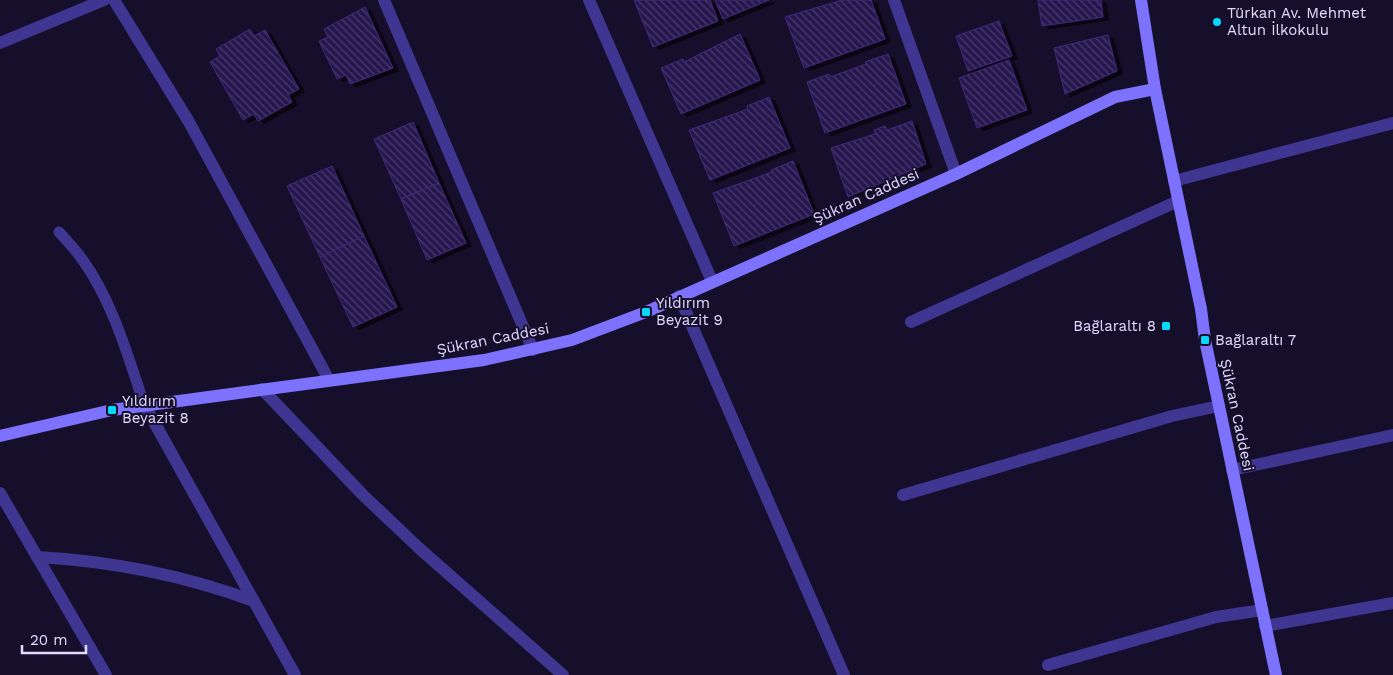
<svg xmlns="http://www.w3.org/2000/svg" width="1393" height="675" viewBox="0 0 1393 675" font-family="'Work Sans',sans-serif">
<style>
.building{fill:url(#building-back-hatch);stroke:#3f297d;filter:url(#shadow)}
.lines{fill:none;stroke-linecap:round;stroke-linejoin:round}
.lane{stroke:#3e3690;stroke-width:11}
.street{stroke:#3e3690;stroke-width:12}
.secondary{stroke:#7d71ff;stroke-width:12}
.poi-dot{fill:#06d7ff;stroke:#160f2c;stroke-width:2}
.labels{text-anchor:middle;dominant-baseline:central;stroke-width:4;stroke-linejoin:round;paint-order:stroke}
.poi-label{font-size:15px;fill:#e0daff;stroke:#160f2c;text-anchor:start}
.street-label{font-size:15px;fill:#e0daff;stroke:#160f2c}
</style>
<defs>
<pattern id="building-back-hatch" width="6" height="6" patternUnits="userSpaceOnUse" patternTransform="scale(1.25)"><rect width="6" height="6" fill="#27194f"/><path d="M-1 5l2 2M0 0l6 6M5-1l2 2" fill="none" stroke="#463a69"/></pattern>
<filter id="shadow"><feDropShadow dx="5.5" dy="3" stdDeviation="0" flood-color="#0009"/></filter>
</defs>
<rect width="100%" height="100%" fill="#160f2c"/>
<g class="building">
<path d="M 634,0 L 710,0 L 718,21 L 653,47 Z"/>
<path d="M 715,0 L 769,0 L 723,19 Z"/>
<path d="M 842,0 L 871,0 L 885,39 L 804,68 L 785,17 Z"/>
<path d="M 1038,0 L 1101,0 L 1103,17 L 1042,26 Z"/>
<path d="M 365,7 L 393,68 L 350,84 L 346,75 L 337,79 L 319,41 L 328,37 L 324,29 Z"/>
<path d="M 999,21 L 1012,56 L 968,71 L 956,36 Z"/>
<path d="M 250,29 L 254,36 L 265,30 L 299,89 L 288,95 L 292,102 L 258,121 L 254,114 L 243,120 L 210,62 L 220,56 L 216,49 Z"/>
<path d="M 740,34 L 760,80 L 681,114 L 661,68 L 683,59 L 684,62 Z"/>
<path d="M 1108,35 L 1117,71 L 1065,94 L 1054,48 Z"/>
<path d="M 888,54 L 906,104 L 825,133 L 807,82 L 829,74 L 830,77 L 866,64 L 865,62 Z"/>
<path d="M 1009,60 L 1027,110 L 977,128 L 959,78 Z"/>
<path d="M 769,97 L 790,148 L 710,180 L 689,130 L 748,109 L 747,106 Z"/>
<path d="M 912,121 L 926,164 L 848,197 L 831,148 L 875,134 L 874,130 L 885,126 L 887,130 Z"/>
<path d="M 413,122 L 439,183 L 401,199 L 374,139 Z"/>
<path d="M 793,161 L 814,214 L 734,246 L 713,193 L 772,172 L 771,170 Z"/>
<path d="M 332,166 L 364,236 L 320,257 L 287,186 Z"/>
<path d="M 439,183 L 466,243 L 427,260 L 401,199 Z"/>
<path d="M 364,236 L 397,307 L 353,327 L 320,257 Z"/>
</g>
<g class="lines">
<path class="lane" d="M 59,232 C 67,241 75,249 82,259 C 112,300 128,356 144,404"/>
<g class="street">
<path d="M 114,0 L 189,122 L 329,380"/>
<path d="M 384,0 L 533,350"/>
<path d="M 589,0 L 712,281"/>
<path d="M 894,0 L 956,174"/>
<path d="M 0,43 L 104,0"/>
<path d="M 1174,181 L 1393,123"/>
<path d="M 679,296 L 844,675"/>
<path d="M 911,322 L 1178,201"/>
<path d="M 262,389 L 362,494 L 420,549 L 563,675"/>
<path d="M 144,404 L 295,675"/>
<path d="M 1232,470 L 1393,435"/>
<path d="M 0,493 L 106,675"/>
<path d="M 903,495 L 1172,416 L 1219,406"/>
<path d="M 37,557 C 112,561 183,575 254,601"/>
<path d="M 1265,626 L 1393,603"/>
<path d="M 1048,665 L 1216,617 L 1262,610"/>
</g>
<g class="secondary">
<path d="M 1141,0 L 1155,89 L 1201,309 L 1205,340 L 1276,675"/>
<path d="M 0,436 L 112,410 L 484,360 L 572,340 L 646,312 L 956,174 L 1115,97 L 1155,89"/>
</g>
</g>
<g class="poi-dot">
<circle cx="1217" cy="22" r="5"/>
<rect x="641" y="307" width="10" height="10" rx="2.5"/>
<rect x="1161" y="321" width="10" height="10" rx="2.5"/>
<rect x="1200" y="335" width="10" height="10" rx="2.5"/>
<rect x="107" y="405" width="10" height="10" rx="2.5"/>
</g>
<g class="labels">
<g class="poi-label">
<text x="1227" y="13">Türkan Av. Mehmet<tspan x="1227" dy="17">Altun İlkokulu</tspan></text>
<text x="656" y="303">Yıldırım<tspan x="656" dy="17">Beyazit 9</tspan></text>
<text x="1156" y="326" text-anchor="end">Bağlaraltı 8</text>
<text x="1215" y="340">Bağlaraltı 7</text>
<text x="122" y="401">Yıldırım<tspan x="122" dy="17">Beyazit 8</tspan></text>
</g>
<g class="street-label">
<text transform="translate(866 196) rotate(-24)">Şükran Caddesi</text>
<text transform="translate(493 339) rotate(-11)">Şükran Caddesi</text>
<text transform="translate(1237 415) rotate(78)">Şükran Caddesi</text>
</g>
</g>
<path d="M22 645v8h64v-8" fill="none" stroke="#e0daff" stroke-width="2.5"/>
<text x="30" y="645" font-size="15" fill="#e0daff" stroke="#160f2c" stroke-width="4" paint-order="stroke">20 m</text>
</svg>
